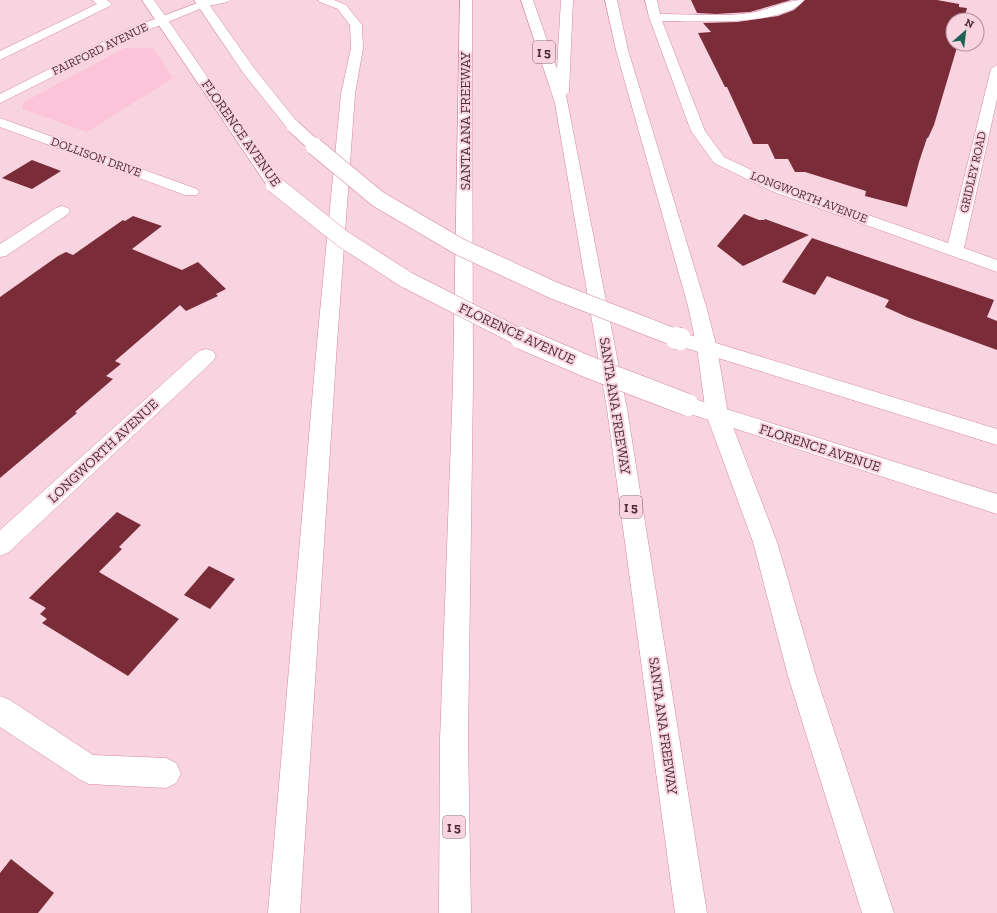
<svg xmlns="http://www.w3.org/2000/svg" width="997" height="913" viewBox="0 0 997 913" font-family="'Zilla Slab',serif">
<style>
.built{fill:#fdc3d8}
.building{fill:#7a2d38}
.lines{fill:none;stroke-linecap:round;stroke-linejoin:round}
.minor-casing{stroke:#d886a6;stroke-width:1}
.major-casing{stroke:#d886a6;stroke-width:1}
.highway-casing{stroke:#d886a6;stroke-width:1}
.minor{fill:#fff;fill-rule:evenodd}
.major{fill:#fff;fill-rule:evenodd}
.highway{fill:#fff;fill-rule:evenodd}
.major-bridge-far2-casing{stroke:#d886a6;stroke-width:14;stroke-linecap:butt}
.major-bridge-far1-casing{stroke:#d886a6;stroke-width:18;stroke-linecap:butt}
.major-bridge-casing{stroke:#d886a6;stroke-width:23;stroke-linecap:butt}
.major-bridge-far2{stroke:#fff;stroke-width:13}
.major-bridge-far1{stroke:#fff;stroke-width:17}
.major-bridge{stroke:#fff;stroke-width:22}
.labels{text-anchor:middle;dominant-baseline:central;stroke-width:4;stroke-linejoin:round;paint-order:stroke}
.far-street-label{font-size:12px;fill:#4f2d3a;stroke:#f8d4e1}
.shield{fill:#f8d4e1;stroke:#825f6c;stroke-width:1}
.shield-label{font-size:13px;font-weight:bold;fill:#4f2d3a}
.street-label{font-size:14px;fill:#4f2d3a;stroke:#f8d4e1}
</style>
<rect width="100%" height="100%" fill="#f8d4e1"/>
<path class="built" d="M 124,48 L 153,48 L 173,78 L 87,132 L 22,109 L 23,104 L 26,101 Z"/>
<g class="building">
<path d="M 691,0 L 791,0 L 750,12 L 716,14 L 697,13 Z"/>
<path d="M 805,0 L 937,0 L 959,4 L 959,7 L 967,8 L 964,20 L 953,20 L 953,44 L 958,44 L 934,125 L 928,138 L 927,138 L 919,162 L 907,207 L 865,196 L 866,191 L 805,172 L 795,172 L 788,159 L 775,159 L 768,144 L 753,144 L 727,87 L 725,87 L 698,33 L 711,32 L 703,23 L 737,22 L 778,16 L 794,10 Z"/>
<path d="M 32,160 L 61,171 L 32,189 L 2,178 Z"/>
<path d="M 744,214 L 759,220 L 764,220 L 765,219 L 809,235 L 743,266 L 717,246 Z"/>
<path d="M 133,216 L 162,226 L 132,249 L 182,270 L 198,262 L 226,289 L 216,294 L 218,296 L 186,311 L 180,305 L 115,361 L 121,364 L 106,376 L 113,379 L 75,412 L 77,413 L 0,478 L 0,297 L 58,256 L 66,252 L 73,255 L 123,220 L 125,221 Z"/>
<path d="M 812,238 L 994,300 L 987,317 L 997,321 L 997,350 L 907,317 L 885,307 L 889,300 L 827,276 L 815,295 L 782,282 Z"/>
<path d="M 117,512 L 141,525 L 119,547 L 122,549 L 99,572 L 179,619 L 128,676 L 42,623 L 47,619 L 40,614 L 46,608 L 29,598 Z"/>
<path d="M 209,566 L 235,579 L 210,609 L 184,595 Z"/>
<path d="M 11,859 L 54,893 L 38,913 L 0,913 L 0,873 Z"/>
</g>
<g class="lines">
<defs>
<g id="minor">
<path d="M 92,0 L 107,0 L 112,4 L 110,6 L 0,60 L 0,51 L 97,4 Z"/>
<path d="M 645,0 L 657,0 L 660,14 C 690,14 720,17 750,13 C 769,10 785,0 804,0 C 784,27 693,21 662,21 L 705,131 L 724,157 L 786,186 L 948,243 L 991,69 L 997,65 L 997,99 L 964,248 L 997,260 L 997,272 L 774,192 L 714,163 L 691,131 L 649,17 Z"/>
<path d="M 203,1 L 207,2 L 209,4 L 207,6 L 136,35 L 0,103 L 0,94 L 128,29 Z"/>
<path d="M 0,118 L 197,189 L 199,192 L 197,195 L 185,195 L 0,127 Z"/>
<path d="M 62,206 L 68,208 L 70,211 L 68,214 L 6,256 L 0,257 L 0,244 L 56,208 Z"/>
<path d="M 206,349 L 213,351 L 216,356 L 213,361 L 9,552 L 0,556 L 0,530 L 199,351 Z"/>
<path d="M 0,696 L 10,700 L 93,755 L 166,758 L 176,763 L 181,773 L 176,783 L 166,788 L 89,784 L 79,779 L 0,727 Z"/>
</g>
<g id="major">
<path d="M 142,0 L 154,0 L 282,184 L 280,187 L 268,187 Z"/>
<path d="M 194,0 L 206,0 L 254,68 L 298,123 L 300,126 L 298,129 L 288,129 L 244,74 Z"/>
<path d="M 680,332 L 997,429 L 997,445 L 673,344 L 670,339 L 673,334 Z"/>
<path d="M 688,397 L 997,494 L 997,514 L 681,411 L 678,405 L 681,399 Z"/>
</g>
<g id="highway">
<path d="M 206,0 L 230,0 L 228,2 L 203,7 L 197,4 L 199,2 Z"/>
<path d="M 318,0 L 334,0 L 346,5 L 362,25 L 363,48 L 355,94 L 337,343 L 300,913 L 268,913 L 317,343 L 341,94 L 351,48 L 350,25 L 338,9 L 320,2 Z"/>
<path d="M 460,0 L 472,0 L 473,384 L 468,740 L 471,913 L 439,913 L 440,740 L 453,384 Z"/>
<path d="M 521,0 L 533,0 L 557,69 L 561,0 L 573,0 L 569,92 L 566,95 L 627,409 L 707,913 L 675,913 L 607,409 L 555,103 Z"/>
<path d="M 605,0 L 617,0 L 628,50 L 706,306 L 717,348 L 728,414 L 777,542 L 816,676 L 894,913 L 862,913 L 788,676 L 753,542 L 706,414 L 697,348 L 688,306 L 616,50 Z"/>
</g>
</defs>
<use href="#minor" class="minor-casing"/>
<use href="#major" class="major-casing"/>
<use href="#highway" class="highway-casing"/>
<use href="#minor" class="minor"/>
<use href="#major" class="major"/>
<use href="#highway" class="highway"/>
<defs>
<path id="major-bridge-far2" d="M 293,126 L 316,147"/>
<g id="major-bridge-far1">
<path d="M 314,146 L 378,199 L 460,247 L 553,290 L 679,339"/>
<path d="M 274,184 L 343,239 L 407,280 L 523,339"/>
</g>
<g id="major-bridge">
<path d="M 521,338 L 586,366 L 688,405"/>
<path d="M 676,338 L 680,339"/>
</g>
</defs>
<use href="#major-bridge-far2" class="major-bridge-far2-casing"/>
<use href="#major-bridge-far1" class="major-bridge-far1-casing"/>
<use href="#major-bridge" class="major-bridge-casing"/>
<use href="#major-bridge-far2" class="major-bridge-far2"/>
<use href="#major-bridge-far1" class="major-bridge-far1"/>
<use href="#major-bridge" class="major-bridge"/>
</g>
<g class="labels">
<g class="far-street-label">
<text transform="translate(100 49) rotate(-26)">FAIRFORD AVENUE</text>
<text transform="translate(96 157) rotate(20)">DOLLISON DRIVE</text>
<text transform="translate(973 172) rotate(-77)">GRIDLEY ROAD</text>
<text transform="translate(809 197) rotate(21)">LONGWORTH AVENUE</text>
</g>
<g class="shield">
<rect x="533" y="41" width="22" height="22" rx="3"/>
<rect x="620" y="496" width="22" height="22" rx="3"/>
<rect x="443" y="816" width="22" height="22" rx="3"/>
</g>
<g class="shield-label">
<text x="544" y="52">I 5</text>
<text x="631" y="507">I 5</text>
<text x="454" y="827">I 5</text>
</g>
<g class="street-label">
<text transform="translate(465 121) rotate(-90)">SANTA ANA FREEWAY</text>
<text transform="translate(241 133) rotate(55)">FLORENCE AVENUE</text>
<text transform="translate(517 334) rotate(25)">FLORENCE AVENUE</text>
<text transform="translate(615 406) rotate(81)">SANTA ANA FREEWAY</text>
<text transform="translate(820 448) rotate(18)">FLORENCE AVENUE</text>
<text transform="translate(103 451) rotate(-43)">LONGWORTH AVENUE</text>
<text transform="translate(663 726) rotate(82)">SANTA ANA FREEWAY</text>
</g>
</g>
<g transform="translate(965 32) rotate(28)"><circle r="19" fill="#f8d4e1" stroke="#b4919e"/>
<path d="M0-3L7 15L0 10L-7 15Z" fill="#1e6253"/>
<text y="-6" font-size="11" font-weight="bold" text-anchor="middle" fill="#4f2d3a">N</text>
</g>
</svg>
